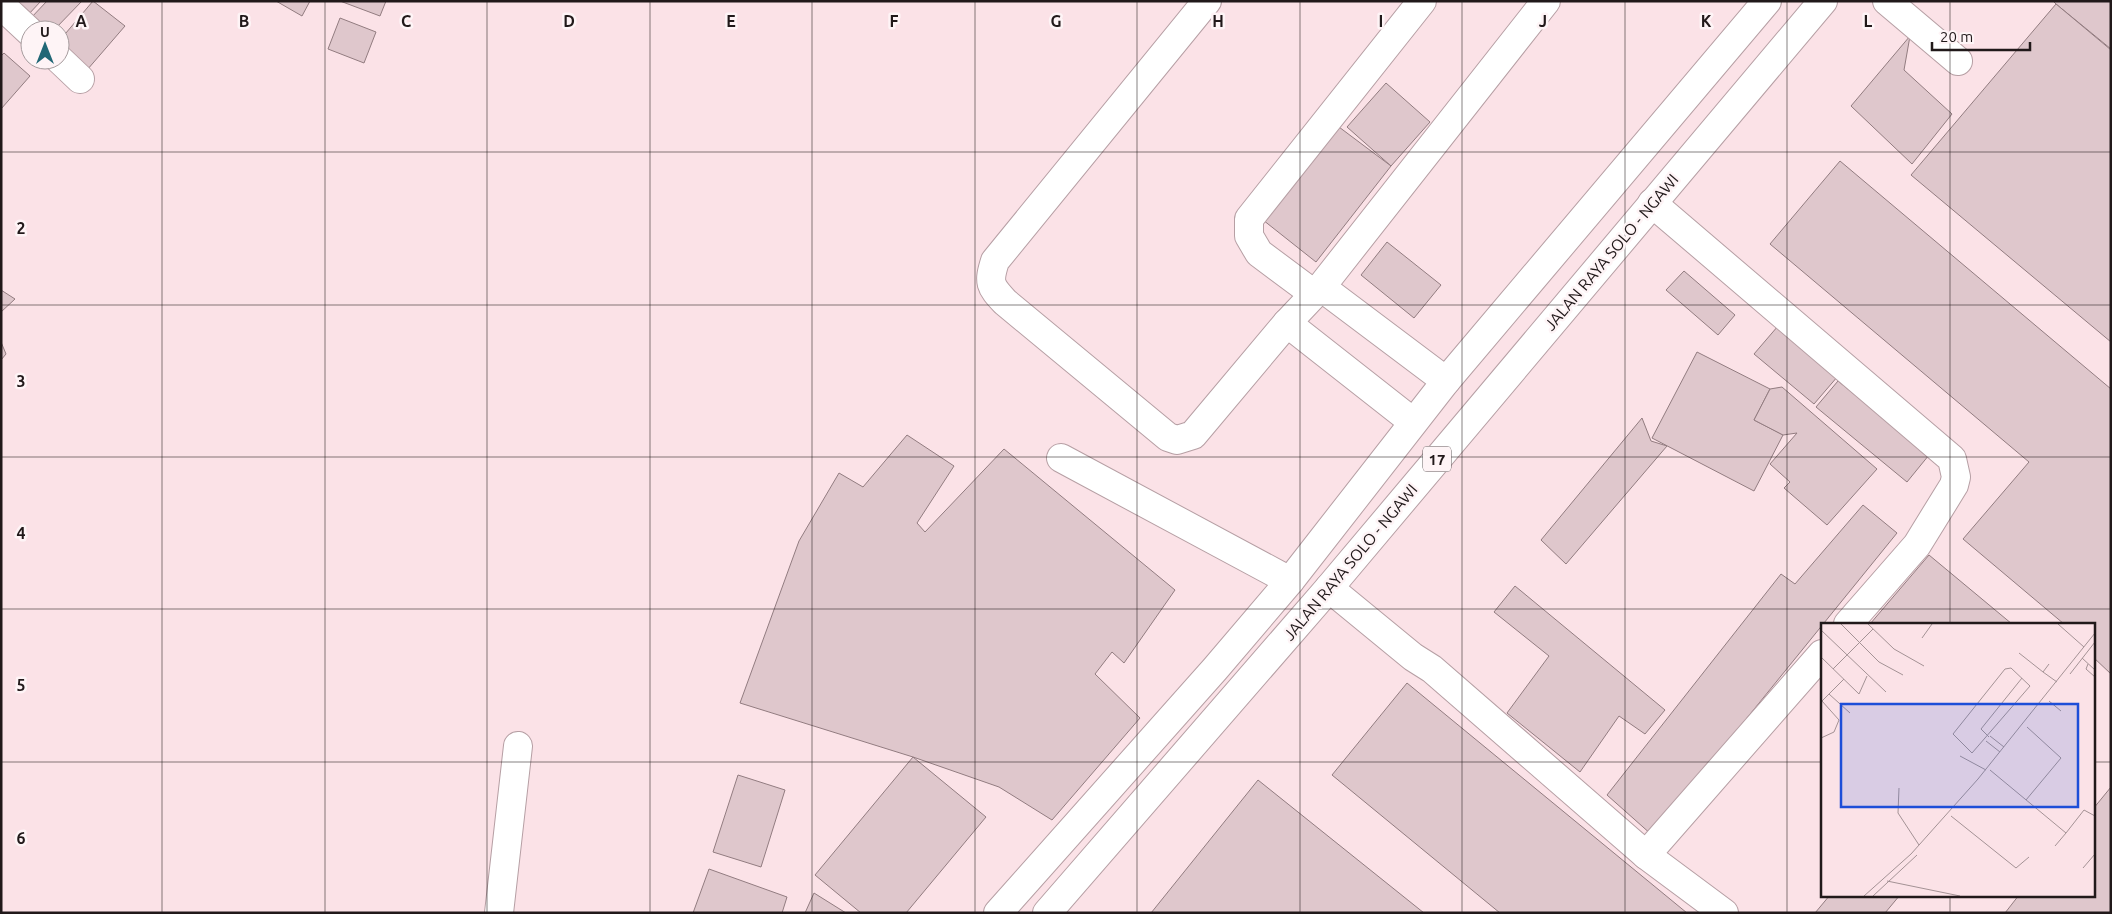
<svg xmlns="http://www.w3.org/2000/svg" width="2112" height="914" viewBox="0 0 2112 914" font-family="Ubuntu,sans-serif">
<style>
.building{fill:#dfc7cc;stroke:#927c80}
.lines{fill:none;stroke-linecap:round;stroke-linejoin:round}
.minor-casing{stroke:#b69fa4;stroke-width:30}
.highway-casing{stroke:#b69fa4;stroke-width:30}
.minor{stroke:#fff;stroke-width:28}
.highway{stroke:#fff;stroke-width:28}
.grid{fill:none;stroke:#21191a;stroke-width:1;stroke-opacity:0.55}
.labels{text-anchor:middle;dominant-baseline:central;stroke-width:5;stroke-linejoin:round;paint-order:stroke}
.shield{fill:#fef4f6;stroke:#635b5c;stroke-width:1}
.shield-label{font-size:15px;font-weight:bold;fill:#21191a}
.street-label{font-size:16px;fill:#21191a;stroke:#fef4f6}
.inset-road{fill:none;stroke:#a49295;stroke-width:1}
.view{fill:#1d4ed8;fill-opacity:0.15;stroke:#1d4ed8;stroke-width:2.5}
.inset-edge{fill:none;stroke:#21191a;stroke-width:2.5}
.grid-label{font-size:16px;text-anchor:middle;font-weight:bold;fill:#21191a;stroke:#fef4f6;stroke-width:5;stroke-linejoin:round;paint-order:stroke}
</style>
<rect width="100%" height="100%" fill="#fbe2e7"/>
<g class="building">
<path d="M 11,1 L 41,1 L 27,16 Z"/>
<path d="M 47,1 L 82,1 L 54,30 L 42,30 L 30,19 Z"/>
<path d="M 93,1 L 125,26 L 87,70 L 60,47 L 60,40 Z"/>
<path d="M 276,1 L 310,1 L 302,16 Z"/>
<path d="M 340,1 L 386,1 L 380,16 Z"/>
<path d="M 2053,1 L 2111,1 L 2111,49 L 2056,4 Z"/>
<path d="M 2056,4 L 2111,50 L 2111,342 L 1911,175 Z"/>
<path d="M 340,18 L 376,32 L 364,63 L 328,49 Z"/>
<path d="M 1910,36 L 1904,70 L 1952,114 L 1912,164 L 1851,106 Z"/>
<path d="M 4,53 L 30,76 L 1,109 L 1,56 Z"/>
<path d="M 1386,83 L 1430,122 L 1391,166 L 1347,127 Z"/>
<path d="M 1339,127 L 1391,166 L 1316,262 L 1263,220 Z"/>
<path d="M 1840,161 L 2111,389 L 2111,674 L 2093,657 L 2093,624 L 2064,624 L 1963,539 L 2029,462 L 1770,244 Z"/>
<path d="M 1387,242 L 1441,285 L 1414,318 L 1361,275 Z"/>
<path d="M 1684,271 L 1735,315 L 1718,335 L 1666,290 Z"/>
<path d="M 1,290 L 15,299 L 1,312 Z"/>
<path d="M 1778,326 L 1838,376 L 1814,404 L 1754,354 Z"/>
<path d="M 1,342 L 6,354 L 1,360 Z"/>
<path d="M 1697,352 L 1770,389 L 1754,420 L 1783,435 L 1754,491 L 1652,438 Z"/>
<path d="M 1838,381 L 1929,455 L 1907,482 L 1816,407 Z"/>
<path d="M 1782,387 L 1877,469 L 1827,525 L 1784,488 L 1790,482 L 1770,464 L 1797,433 L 1783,435 L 1754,420 L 1770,389 Z"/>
<path d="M 1642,418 L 1651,441 L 1667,446 L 1566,564 L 1541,540 Z"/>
<path d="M 907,435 L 954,466 L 917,523 L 925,532 L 1004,449 L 1175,590 L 1124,663 L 1112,652 L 1095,674 L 1140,718 L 1052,820 L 999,787 L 913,757 L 740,703 L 799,541 L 839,473 L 863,487 Z"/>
<path d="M 1863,505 L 1897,533 L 1652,835 L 1607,795 L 1781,574 L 1795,584 Z"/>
<path d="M 1929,555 L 2012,624 L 1870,624 Z"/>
<path d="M 1515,586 L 1665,710 L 1645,734 L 1619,716 L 1580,772 L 1507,713 L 1549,656 L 1494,612 Z"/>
<path d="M 1407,683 L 1687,913 L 1500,913 L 1332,775 Z"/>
<path d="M 913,757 L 986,817 L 906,913 L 861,913 L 815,875 Z"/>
<path d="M 738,775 L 785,790 L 761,867 L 713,852 Z"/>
<path d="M 1258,780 L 1424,913 L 1151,913 Z"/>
<path d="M 2111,787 L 2111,913 L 2005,913 L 2019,895 L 2093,895 L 2093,809 Z"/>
<path d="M 709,869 L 787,897 L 782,913 L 693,913 Z"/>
<path d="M 814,893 L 846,913 L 805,913 Z"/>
<path d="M 1830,895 L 1900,895 L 1885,913 L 1815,913 Z"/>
</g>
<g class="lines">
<defs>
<g id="minor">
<path d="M 1207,1 L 995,261 C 988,283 990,286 1005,302 L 1168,437 L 1177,440 L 1193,435 L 1287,323 L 1321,287 L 1546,1"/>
<path d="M 1887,1 L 1958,61"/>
<path d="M 1,5 L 30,32"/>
<path d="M 60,60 L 80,79"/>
<path d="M 1652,203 L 1952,459 L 1956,477 L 1954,485 L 1917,545 L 1848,624"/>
<path d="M 1321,287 L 1446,381"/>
<path d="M 1314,294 L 1259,253 L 1249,236 L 1249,219 L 1422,1"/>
<path d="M 1287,323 L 1413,422"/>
<path d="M 1061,458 L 1290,581"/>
<path d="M 1329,588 L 1413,657 L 1432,669 L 1646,855 L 1724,913"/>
<path d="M 1646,855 L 1822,654"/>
<path d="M 499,913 L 518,746"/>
</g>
<g id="highway">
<path d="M 998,913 L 1215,669 L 1290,581 L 1446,381 L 1767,1"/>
<path d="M 1047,913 L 1329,588 L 1823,1"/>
</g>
</defs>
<use href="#minor" class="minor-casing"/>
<use href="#highway" class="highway-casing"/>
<use href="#minor" class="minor"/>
<use href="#highway" class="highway"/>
</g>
<path class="grid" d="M 162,1 L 162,913M 325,1 L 325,913M 487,1 L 487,913M 650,1 L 650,913M 812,1 L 812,913M 975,1 L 975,913M 1137,1 L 1137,913M 1300,1 L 1300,913M 1462,1 L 1462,913M 1625,1 L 1625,913M 1787,1 L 1787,913M 1950,1 L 1950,624M 1,152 L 2111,152M 1,305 L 2111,305M 1,457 L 2111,457M 1,609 L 2111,609M 1,762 L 1822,762M 2093,762 L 2111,762M 1950,895 L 1950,913"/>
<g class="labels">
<rect class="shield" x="1423" y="446.5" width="28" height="25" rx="4"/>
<g class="shield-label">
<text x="1437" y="459">17</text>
</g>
<g class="street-label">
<text transform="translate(1611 252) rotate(-50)">JALAN RAYA SOLO - NGAWI</text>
<text transform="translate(1350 562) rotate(-50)">JALAN RAYA SOLO - NGAWI</text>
</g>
</g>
<g transform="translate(1821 623)">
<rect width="274" height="274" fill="#fbe2e7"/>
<path class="inset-road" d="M 20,1 L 58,39 L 82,52M 47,1 L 73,26 L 103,43M 237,1 L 263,24M 0,7 L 65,69M 101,15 L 111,1M 198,30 L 222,49M 0,34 L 38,71 L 46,53M 261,35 L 274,47M 228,41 L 222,49 L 236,59M 267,41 L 265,46 L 274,54M 190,45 L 209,63 L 151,130 L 132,111 L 184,46 ZM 12,46 L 52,6M 249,51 L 274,19M 8,71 L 29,90M 228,78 L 240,88M 169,113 L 183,124M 168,114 L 160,106 L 201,55M 0,115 L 13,109 L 18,97 L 1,78 L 23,56M 165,118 L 179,129M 139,133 L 165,147M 169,147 L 245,210 L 263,187 L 274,193M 78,165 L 77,190 L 98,222M 205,177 L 240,135 L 206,104M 130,193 L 195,245 L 208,234M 234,223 L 245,210M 262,245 L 274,231M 66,258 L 139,273M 43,273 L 90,231 L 157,156 L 274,10M 52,273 L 96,232"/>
<path class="view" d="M 20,81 L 257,81 L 257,184 L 20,184 Z"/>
<rect width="274" height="274" class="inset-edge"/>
</g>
<g class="grid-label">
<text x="81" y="27">A</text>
<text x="244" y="27">B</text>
<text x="406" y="27">C</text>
<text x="569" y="27">D</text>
<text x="731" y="27">E</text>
<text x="894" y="27">F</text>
<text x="1056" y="27">G</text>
<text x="1218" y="27">H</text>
<text x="1381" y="27">I</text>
<text x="1543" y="27">J</text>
<text x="1706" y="27">K</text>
<text x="1868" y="27">L</text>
<text x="21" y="234">2</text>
<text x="21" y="387">3</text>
<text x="21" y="539">4</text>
<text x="21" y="691">5</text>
<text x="21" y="844">6</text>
</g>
<rect width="2112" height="914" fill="none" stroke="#21191a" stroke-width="5"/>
<g transform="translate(45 45)"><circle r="24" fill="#fef4f6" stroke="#a69c9e"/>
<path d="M0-4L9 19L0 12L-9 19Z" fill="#206776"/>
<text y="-8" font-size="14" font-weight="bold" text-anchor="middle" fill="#21191a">U</text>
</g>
<path d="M1932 42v8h98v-8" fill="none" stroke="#21191a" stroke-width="2.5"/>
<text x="1940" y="42" font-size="15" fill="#21191a" stroke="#fef4f6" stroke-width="4" paint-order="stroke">20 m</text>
</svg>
